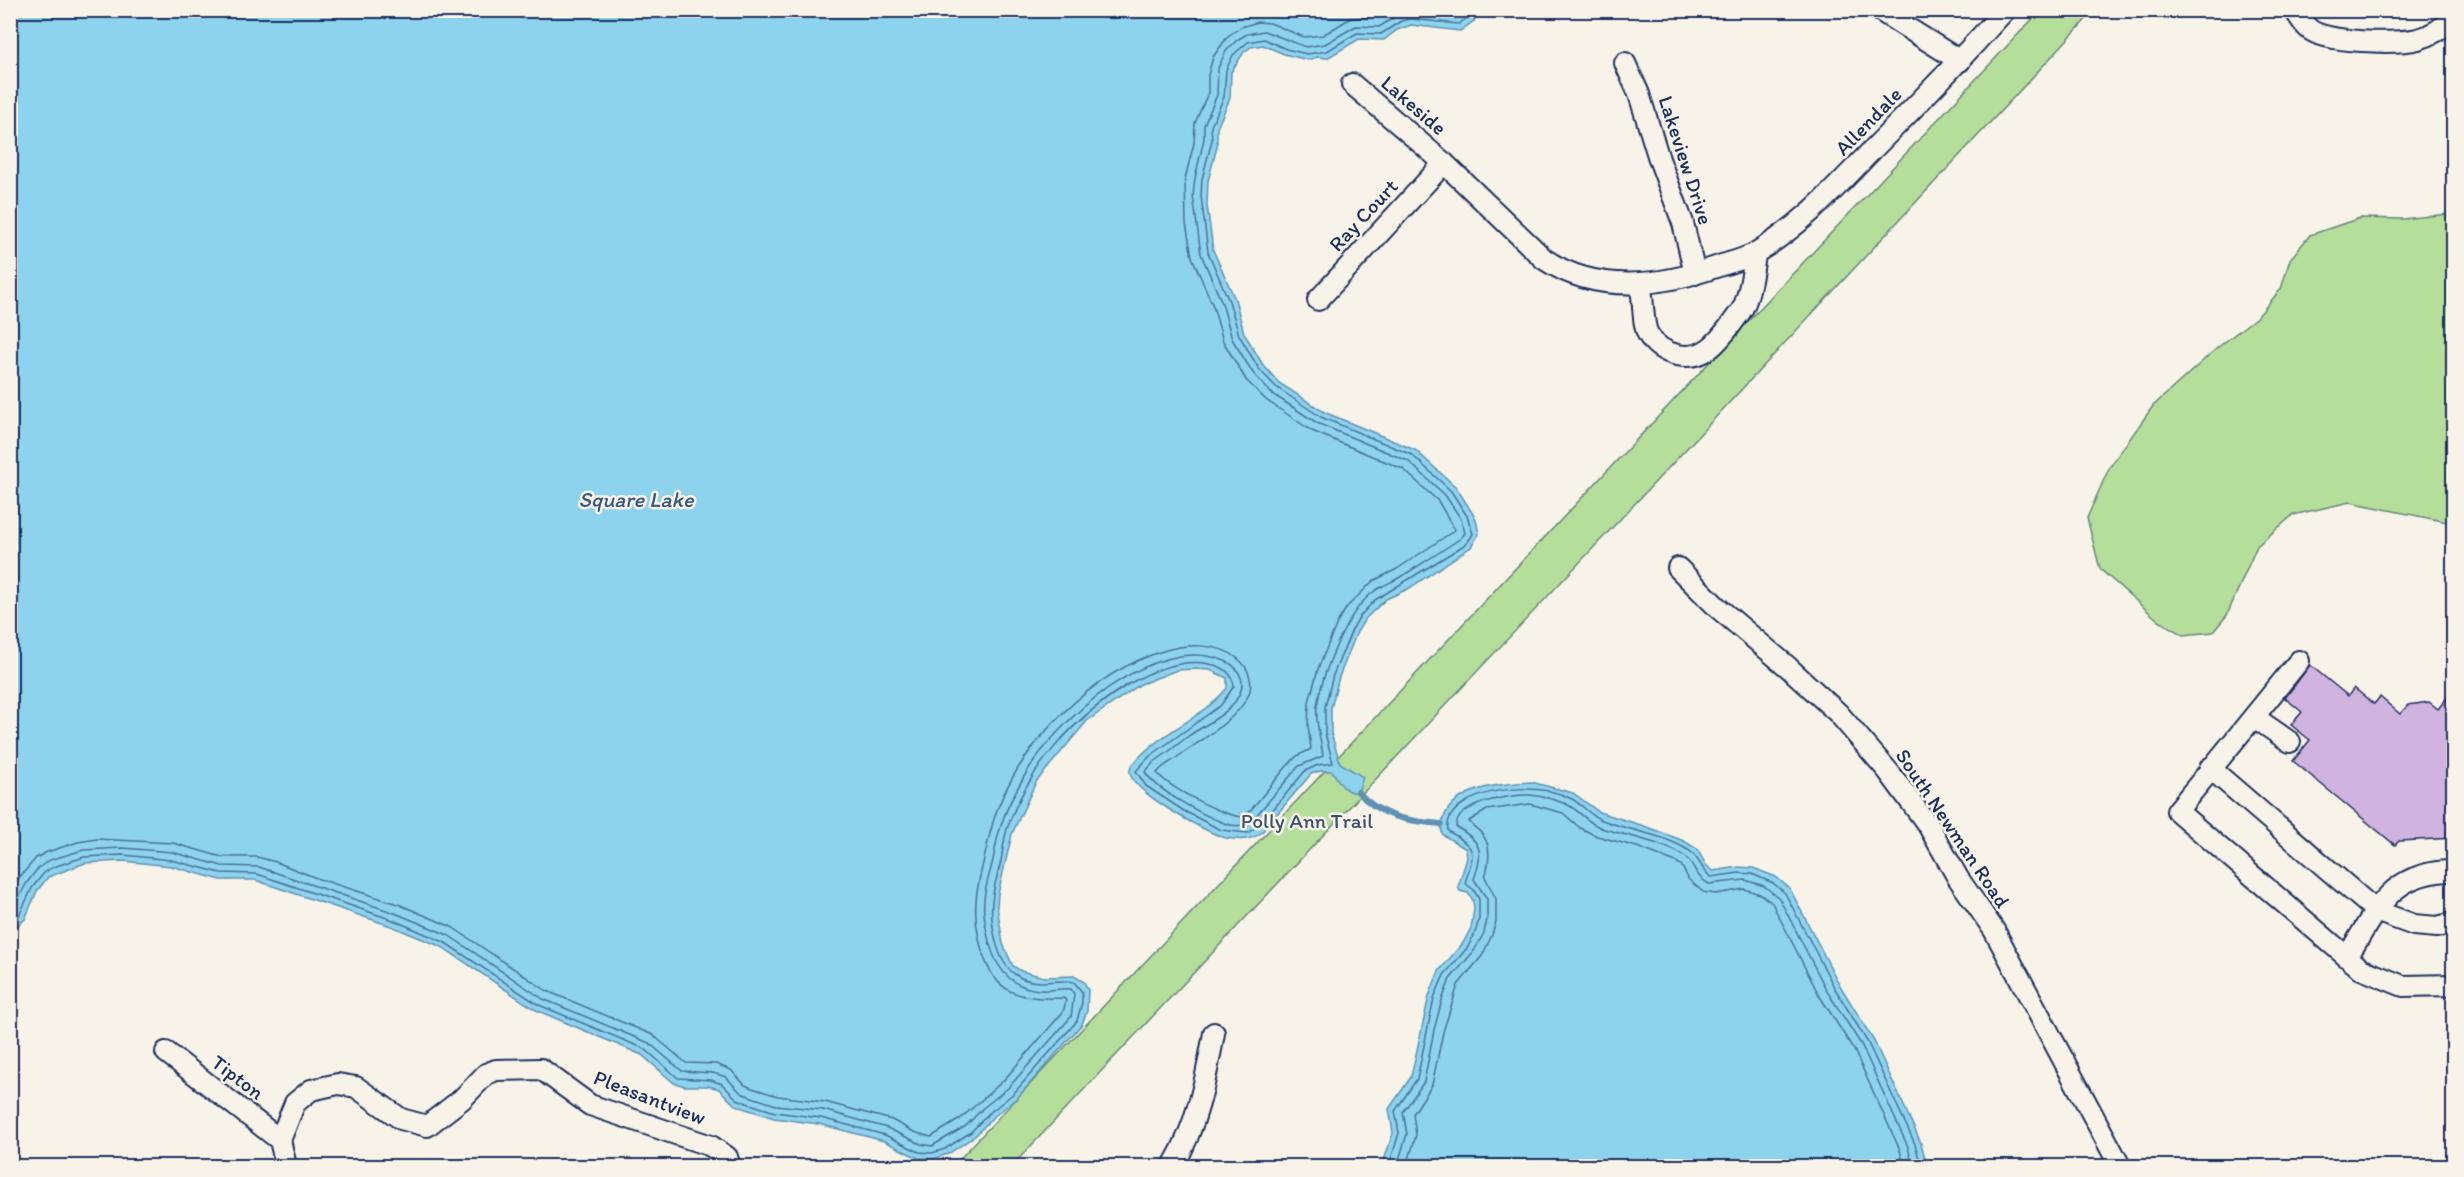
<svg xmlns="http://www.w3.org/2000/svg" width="2464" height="1177" viewBox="0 0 2464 1177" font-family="Itim,sans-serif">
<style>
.green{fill:#b5de9b;stroke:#68867c;stroke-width:1.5}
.water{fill:#8dd3ee;stroke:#5f91b4;stroke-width:1.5}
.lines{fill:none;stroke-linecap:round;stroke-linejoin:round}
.shore{stroke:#497198;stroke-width:1.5}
.stream{stroke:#5f91b4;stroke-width:6}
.building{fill:#d1b3e0;stroke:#1b2f5e;stroke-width:1.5}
.minor-casing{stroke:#1b2f5e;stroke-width:24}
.minor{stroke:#f7f3e8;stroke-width:20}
.labels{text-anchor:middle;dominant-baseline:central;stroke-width:5;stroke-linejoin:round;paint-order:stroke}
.street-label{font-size:21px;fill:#1b2f5e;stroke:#f7f3e8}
.park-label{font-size:21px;fill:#3a526a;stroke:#f7f3e8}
.water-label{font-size:22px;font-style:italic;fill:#385882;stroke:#f7f3e8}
</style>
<rect width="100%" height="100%" fill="#f7f3e8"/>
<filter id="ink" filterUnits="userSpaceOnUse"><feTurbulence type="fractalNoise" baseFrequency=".0167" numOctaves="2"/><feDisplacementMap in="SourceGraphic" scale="12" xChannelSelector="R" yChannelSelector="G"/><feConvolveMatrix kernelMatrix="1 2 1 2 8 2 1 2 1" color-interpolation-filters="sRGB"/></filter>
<g filter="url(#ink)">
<g class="green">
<path d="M 2040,11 L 2094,11 L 1659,478 L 1012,1166 L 953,1166 Z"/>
<path d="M 2453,212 L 2453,519 L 2447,522 L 2350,502 L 2293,515 L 2257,546 L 2227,615 L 2213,632 L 2183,635 L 2159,621 L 2100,569 L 2087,518 L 2109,468 L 2153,406 L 2217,348 L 2258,316 L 2281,289 L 2290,259 L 2310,235 L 2360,218 L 2403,219 L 2448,214 Z"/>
</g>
<g class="water">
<path d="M 10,11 L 1479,11 L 1474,21 L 1460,31 L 1411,25 L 1397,30 L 1384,40 L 1359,39 L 1327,58 L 1317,57 L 1308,60 L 1284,54 L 1263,45 L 1251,47 L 1244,52 L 1231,72 L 1230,98 L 1217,128 L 1217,147 L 1208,181 L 1207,205 L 1213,250 L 1235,299 L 1244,333 L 1263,365 L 1279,383 L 1324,412 L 1415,450 L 1456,487 L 1476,519 L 1479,534 L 1471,547 L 1408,589 L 1386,599 L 1365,619 L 1357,632 L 1339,677 L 1331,708 L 1331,733 L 1340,763 L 1363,777 L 1358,792 C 1344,794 1339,781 1332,771 L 1320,771 L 1311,774 L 1261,833 C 1250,841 1239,840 1226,838 C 1208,834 1127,790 1130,770 C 1130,767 1133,764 1135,762 C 1160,732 1202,719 1227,688 L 1227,678 L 1210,670 L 1195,669 L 1177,670 L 1141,684 L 1087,721 L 1036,782 L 1012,834 L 998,894 L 997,906 L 1003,944 L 1013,966 L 1021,971 L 1044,977 L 1074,976 L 1084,982 L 1088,990 L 1087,1011 L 1082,1024 L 1018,1097 L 992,1118 L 975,1136 L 948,1154 L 933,1159 L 918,1158 L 884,1141 L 819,1124 L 774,1118 L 746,1109 L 734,1104 L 719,1089 L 709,1086 L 685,1086 L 674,1083 L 642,1055 L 536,1010 L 442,947 L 391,926 L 255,880 L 221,880 L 171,866 L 123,861 L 85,863 L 48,877 L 37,891 L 25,919 L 11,932 Z"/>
<path d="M 1531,782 L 1573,793 L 1599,812 L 1644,826 L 1684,841 L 1697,849 L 1706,865 L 1713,871 L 1739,867 L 1753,868 L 1776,877 L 1790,889 L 1839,984 L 1874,1041 L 1921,1143 L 1927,1166 L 1382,1166 L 1393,1133 L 1389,1109 L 1411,1077 L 1429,996 L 1439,971 L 1463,943 L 1471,928 L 1474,909 L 1473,900 L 1468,893 L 1460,891 L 1458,887 L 1467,858 L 1466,849 L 1443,835 C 1440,829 1441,824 1444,817 C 1456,786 1503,784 1531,782 Z"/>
</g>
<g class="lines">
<g class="shore">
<path d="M 10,893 L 19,878 L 36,858 L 47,852 L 78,842 L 97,839 L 173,843 L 222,857 L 257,857 L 276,862 L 319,879 L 398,904 L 452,927 L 547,991 L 653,1035 L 686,1063 L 716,1064 L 731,1070 L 745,1085 L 752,1088 L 778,1096 L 825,1102 L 892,1120 L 914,1132 L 931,1137 L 960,1119 L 1003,1081 L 1063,1012 L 1066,1001 L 1064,998 C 1014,1000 990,992 979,939 C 972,908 977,888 984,859 C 988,842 991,826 997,810 C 1024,741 1091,673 1163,651 C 1185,644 1217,642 1237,658 C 1249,667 1255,684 1247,698 C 1235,721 1196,743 1175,759 C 1169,763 1161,767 1157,773 C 1170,788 1224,817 1245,817 L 1287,766 L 1297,756 L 1311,749 L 1308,725 L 1309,702 L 1318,669 L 1337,623 L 1347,607 L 1373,581 L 1397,569 L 1455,530 L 1438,501 L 1403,469 L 1312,431 L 1266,400 L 1246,380 L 1223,341 L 1213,306 L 1192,257 L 1186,224 L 1185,179 L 1194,143 L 1195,123 L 1208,93 L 1208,75 L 1213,57 L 1228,36 L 1241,27 L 1258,22 L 1270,23 L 1304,37 L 1323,35 L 1351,18 L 1376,17 L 1387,10"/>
<path d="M 10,915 L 26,884 L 38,868 L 50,860 L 83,850 L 123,848 L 172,852 L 222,866 L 259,867 L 395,913 L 448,935 L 543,999 L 649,1043 L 682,1071 L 713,1073 L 726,1077 L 741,1093 L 749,1096 L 776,1105 L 823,1110 L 887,1128 L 921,1144 L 932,1146 L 966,1126 L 983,1108 L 1008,1088 L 1071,1017 L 1074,994 L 1071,989 C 1060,988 1050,991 1039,990 C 998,986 988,949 984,913 C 982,897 988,880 992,864 C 995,853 996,840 1000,829 C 1005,810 1015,792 1025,775 C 1057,720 1155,631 1225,661 C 1236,665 1245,678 1241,690 C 1234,713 1205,724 1187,737 C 1176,746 1166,754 1154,762 L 1145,772 C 1157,791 1203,815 1224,823 C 1231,826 1240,826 1248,825 L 1299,766 L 1323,756 C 1321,739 1315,724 1317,706 C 1322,674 1346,613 1372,593 C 1382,585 1393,582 1404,575 C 1423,563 1443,550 1461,538 L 1465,533 L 1461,519 L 1445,495 L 1408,461 L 1317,423 L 1271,393 L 1253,373 L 1232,339 L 1222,303 L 1201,254 L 1193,196 L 1195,178 L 1204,139 L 1204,125 L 1217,95 L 1218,68 L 1226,51 L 1237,40 L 1247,34 L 1264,31 L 1306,47 L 1325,44 L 1356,26 L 1379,27 L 1398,15 L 1408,12 L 1456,17 L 1464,10"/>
<path d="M 10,925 L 19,916 L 32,888 L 44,873 L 53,867 L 84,857 L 123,855 L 171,860 L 221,873 L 257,874 L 393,920 L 444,942 L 539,1005 L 645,1049 L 678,1078 L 711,1080 L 722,1084 L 737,1099 L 747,1103 L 775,1112 L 821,1118 L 885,1135 L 919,1152 L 932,1153 L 945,1149 L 971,1132 L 988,1114 L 1014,1093 L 1077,1021 L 1082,1002 L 1082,992 L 1074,982 C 1054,978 1036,988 1016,975 C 999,964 994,938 992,919 C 990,898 996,881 1001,861 C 1003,850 1004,839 1007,829 C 1027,769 1074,718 1127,685 C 1151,671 1181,658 1209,664 C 1223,666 1232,672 1234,686 L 1221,705 L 1150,756 L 1136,771 L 1146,786 L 1184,811 L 1221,830 L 1248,833 L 1262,823 L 1305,771 L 1318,765 L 1333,763 L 1325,733 L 1325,707 L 1333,675 L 1352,630 L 1360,616 L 1375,600 L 1453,552 L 1467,543 L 1473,534 L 1467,516 L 1451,491 L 1412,455 L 1321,417 L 1276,387 L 1259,369 L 1239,335 L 1229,301 L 1208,252 L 1201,196 L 1202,179 L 1212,140 L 1211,126 L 1224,97 L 1226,70 L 1233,55 L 1248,42 L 1264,39 L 1286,49 L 1307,54 L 1327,51 L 1357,33 L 1381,34 L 1401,21 L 1410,19 L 1459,24 L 1468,17 L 1472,10"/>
<path d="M 1389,1166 L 1399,1133 L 1395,1111 L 1417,1079 L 1434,998 L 1444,975 L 1468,947 L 1476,930 L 1479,919 L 1479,899 L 1473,889 L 1465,883 C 1474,852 1479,849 1448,831 C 1446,818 1455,808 1466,802 C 1494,786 1544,784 1572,799 C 1583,805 1589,815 1602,820 C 1630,831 1662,834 1688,850 C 1699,856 1700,869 1711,877 L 1739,873 L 1752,874 L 1773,883 L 1785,893 L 1834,987 L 1868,1043 L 1915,1144 L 1921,1166"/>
<path d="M 1397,1166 L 1407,1134 L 1403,1112 L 1424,1082 L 1434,1030 L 1442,1000 L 1450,979 L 1474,951 L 1484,933 L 1487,919 L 1487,899 L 1474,879 C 1484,852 1482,841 1456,827 C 1456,803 1512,794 1530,795 C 1541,796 1556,800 1566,804 C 1580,810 1586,823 1604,829 C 1625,835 1668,844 1685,857 C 1695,864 1694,876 1709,884 L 1745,880 L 1764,886 L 1779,898 L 1827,991 L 1862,1046 L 1908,1147 L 1913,1166"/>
<path d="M 1407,1166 L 1416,1135 L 1413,1114 L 1432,1085 L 1443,1032 L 1458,985 L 1482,956 L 1492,935 L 1496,921 L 1496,899 L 1485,877 C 1489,864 1492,846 1482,834 C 1478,829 1472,826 1469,821 L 1487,810 L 1530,804 L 1563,813 L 1580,828 L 1597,836 L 1637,847 L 1676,862 L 1681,865 L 1689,880 L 1703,892 L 1716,894 L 1744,889 L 1760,894 L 1772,903 L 1819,995 L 1854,1050 L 1900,1150 L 1904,1166"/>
</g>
<path class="stream" d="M 1358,792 C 1381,818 1409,821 1441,824"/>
</g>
<path class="building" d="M 2310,665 L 2348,696 L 2354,688 L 2374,704 L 2380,697 L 2400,714 L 2408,705 L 2429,702 L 2438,709 L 2454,689 L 2454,838 L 2399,841 L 2395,845 L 2293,761 L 2310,740 L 2291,725 L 2302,712 L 2285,698 Z"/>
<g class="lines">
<defs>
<g id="minor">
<path d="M 1879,10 L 1960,61"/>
<path d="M 2295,10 C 2299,17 2303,24 2309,29 C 2325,43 2397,44 2418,39 C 2430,36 2444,27 2454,18"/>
<path d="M 1625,63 L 1639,94 L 1659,159 L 1683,223 L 1695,274"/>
<path d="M 1352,84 L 1444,163 L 1544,259 C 1597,295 1662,286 1719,266 C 1731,262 1746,259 1757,252 C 1805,223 1838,185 1876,146 C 1920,102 1963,57 2005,10"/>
<path d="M 1640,284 C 1644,298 1642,323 1648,334 C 1654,345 1665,352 1677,355 C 1704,361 1718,342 1733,322 C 1737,316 1743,310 1745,303 C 1751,287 1753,270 1755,254"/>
<path d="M 1318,300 L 1444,163"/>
<path d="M 1678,568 L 1717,607 L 1788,667 L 1838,713 L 1888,771 L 1928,825 L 1958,878 L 1994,930 L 2120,1166"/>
<path d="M 2299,661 L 2177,811 L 2361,969 L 2403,986 L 2454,985"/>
<path d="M 2254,717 L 2290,742"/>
<path d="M 2210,768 L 2376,911 L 2414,925 L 2437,927 L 2454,923"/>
<path d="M 2347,957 C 2377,910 2390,871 2454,871"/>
<path d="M 166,1052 L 280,1140"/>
<path d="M 286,1166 L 280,1140 L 295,1103 L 311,1090 L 338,1084 L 356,1087 L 401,1119 L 427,1126 L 462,1099 L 486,1074 L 496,1070 L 541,1069 L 590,1105 L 711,1146 L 727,1157 L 730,1166"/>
<path d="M 1173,1166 C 1197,1126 1206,1079 1214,1033"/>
</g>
</defs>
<use href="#minor" class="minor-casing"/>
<use href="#minor" class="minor"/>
</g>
</g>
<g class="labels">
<g class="street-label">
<text transform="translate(1414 105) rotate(41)">Lakeside</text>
<text transform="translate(1868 121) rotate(-46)">Allendale</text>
<text transform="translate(1686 160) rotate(72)">Lakeview Drive</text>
<text transform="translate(1363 215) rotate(-47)">Ray Court</text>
<text transform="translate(1953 828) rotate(56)">South Newman Road</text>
<text transform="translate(238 1077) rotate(37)">Tipton</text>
<text transform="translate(650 1097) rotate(21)">Pleasantview</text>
</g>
<g class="park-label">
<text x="1307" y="820">Polly Ann Trail</text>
</g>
<g class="water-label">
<text x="636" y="499">Square Lake</text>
</g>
</g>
<rect width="2464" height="1177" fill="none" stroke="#f7f3e8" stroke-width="36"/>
<rect x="18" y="18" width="2428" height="1141" fill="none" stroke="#1b2f5e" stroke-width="2" filter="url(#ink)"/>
</svg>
